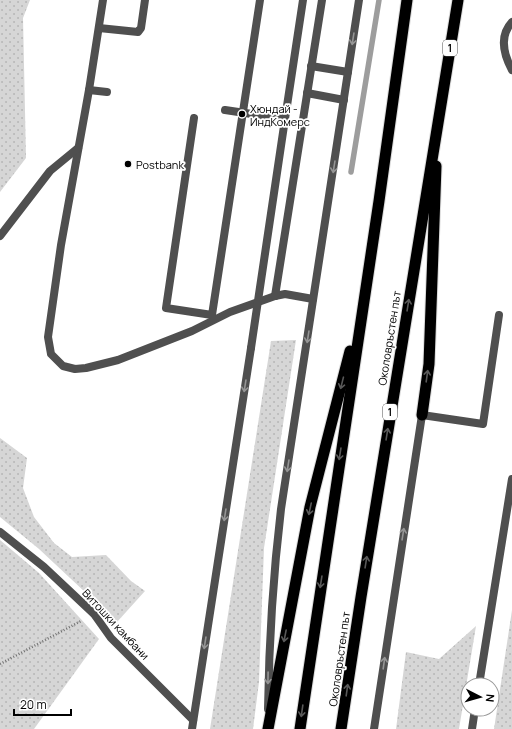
<svg xmlns="http://www.w3.org/2000/svg" width="512" height="729" viewBox="0 0 512 729" font-family="Manrope,sans-serif">
<style>
.grass{fill:url(#grass-dots)}
.lines{fill:none;stroke-linecap:round;stroke-linejoin:round}
.stream{stroke:#9d9d9d;stroke-width:5.5}
.trunk-casing{stroke:#dbdbdb;stroke-width:13}
.path{stroke:#717171;stroke-width:2.5;stroke-dasharray:1 2;stroke-linecap:butt}
.service{stroke:#4f4f4f;stroke-width:8}
.minor{stroke:#4f4f4f;stroke-width:8}
.trunk{stroke:#000;stroke-width:11}
.minor-bridge{stroke:#4f4f4f;stroke-width:8}
.oneway{stroke:#959595}
.oneway2{stroke:#595959}
.poi-dot{fill:#000;stroke:#fff;stroke-width:1.5}
.labels{text-anchor:middle;dominant-baseline:central;stroke-width:3.5;stroke-linejoin:round;paint-order:stroke}
.shield{fill:#fff;stroke:#4c4c4c;stroke-width:1}
.shield-label{font-size:10px;font-weight:bold;fill:#000}
.poi-label{font-size:11px;fill:#000;stroke:#fff;text-anchor:start}
.street-label{font-size:11px;fill:#000;stroke:#fff}
</style>
<defs>
<pattern id="grass-dots" width="8" height="8" patternUnits="userSpaceOnUse"><rect width="8" height="8" fill="#d6d6d6"/><path d="M2 2h.1M6 6h.1" fill="none" stroke="#b6b6b6" stroke-width="1.8" stroke-linecap="round"/></pattern>
</defs>
<rect width="100%" height="100%" fill="#fff"/>
<g class="grass">
<path d="M 0,0 L 30,0 L 23,18 L 26,158 L 0,192 Z"/>
<path d="M 296,340 L 264,548 L 259,682 L 253,729 L 210,729 L 271,341 Z"/>
<path d="M 0,438 L 27,458 L 23,488 L 34,517 L 54,543 L 72,557 L 106,555 L 131,581 L 145,591 L 117,622 L 39,549 L 0,517 Z"/>
<path d="M 0,540 L 39,573 L 99,639 L 34,729 L 0,729 Z"/>
<path d="M 512,610 L 512,729 L 494,729 Z"/>
<path d="M 476,626 L 459,729 L 396,729 L 406,652 L 439,659 Z"/>
</g>
<g class="lines">
<path class="stream" d="M 351,172 L 379,0"/>
<defs>
<g id="trunk">
<path d="M 422,415 L 429,364 L 436,166"/>
<path d="M 268,729 L 310,507 L 350,351"/>
<path d="M 300,729 L 379,201 L 407,0"/>
<path d="M 341,729 L 361,597 L 458,0"/>
</g>
</defs>
<use href="#trunk" class="trunk-casing"/>
<path class="path" d="M 0,664 L 81,621"/>
<g class="service">
<path d="M 103,0 L 89,90 L 61,245 L 48,337 L 51,354 L 63,366 L 75,369 L 86,368 L 118,360 L 192,331 L 230,312 L 275,296 L 285,294 L 313,299"/>
<path d="M 512,22 C 499,36 504,55 512,70"/>
<path d="M 99,28 L 138,32 L 141,28 L 145,0"/>
<path d="M 311,66 L 348,72"/>
<path d="M 89,90 L 107,92"/>
<path d="M 307,93 L 344,100"/>
<path d="M 225,110 L 285,119"/>
<path d="M 194,118 L 166,308 L 212,315 L 260,0"/>
<path d="M 0,236 L 50,171 L 78,148"/>
<path d="M 275,296 L 322,0"/>
<path d="M 422,415 L 483,424 L 499,315"/>
</g>
<g class="minor">
<path d="M 285,119 L 303,0"/>
<path d="M 0,532 L 44,567 L 94,614 L 111,638 L 193,720"/>
<path d="M 479,685 L 512,479"/>
<path d="M 268,709 C 269,642 273,576 281,509 L 359,0"/>
<path d="M 192,729 L 251,348"/>
<path d="M 374,729 L 422,415"/>
<path d="M 472,729 L 475,709"/>
</g>
<use href="#trunk" class="trunk"/>
<path class="minor-bridge" d="M 251,348 L 285,119"/>
</g>
<defs><path id="oneway-shaft" d="M-6 0H5M1.5-3L5.5 0L1.5 3" fill="none" stroke-width="1.6" stroke-linecap="round" stroke-linejoin="round"/></defs>
<g class="oneway">
<use href="#oneway-shaft" transform="translate(353 39) rotate(99)"/>
<use href="#oneway-shaft" transform="translate(334 167) rotate(99)"/>
<use href="#oneway-shaft" transform="translate(308 337) rotate(99)"/>
<use href="#oneway-shaft" transform="translate(245 386) rotate(99)"/>
<use href="#oneway-shaft" transform="translate(288 466) rotate(99)"/>
<use href="#oneway-shaft" transform="translate(225 515) rotate(99)"/>
<use href="#oneway-shaft" transform="translate(403 534) rotate(-81)"/>
<use href="#oneway-shaft" transform="translate(205 643) rotate(99)"/>
<use href="#oneway-shaft" transform="translate(384 663) rotate(-82)"/>
<use href="#oneway-shaft" transform="translate(268 678) rotate(91)"/>
</g>
<g class="oneway2">
<use href="#oneway-shaft" transform="translate(408 305) rotate(-81)"/>
<use href="#oneway-shaft" transform="translate(427 376) rotate(-82)"/>
<use href="#oneway-shaft" transform="translate(342 383) rotate(104)"/>
<use href="#oneway-shaft" transform="translate(387 434) rotate(-81)"/>
<use href="#oneway-shaft" transform="translate(340 454) rotate(99)"/>
<use href="#oneway-shaft" transform="translate(310 509) rotate(102)"/>
<use href="#oneway-shaft" transform="translate(366 562) rotate(-81)"/>
<use href="#oneway-shaft" transform="translate(321 582) rotate(99)"/>
<use href="#oneway-shaft" transform="translate(285 636) rotate(101)"/>
<use href="#oneway-shaft" transform="translate(347 690) rotate(-82)"/>
<use href="#oneway-shaft" transform="translate(302 711) rotate(98)"/>
</g>
<g class="poi-dot">
<circle cx="242" cy="114" r="4"/>
<circle cx="128" cy="164" r="4"/>
</g>
<g class="labels">
<g class="shield">
<rect x="443" y="40" width="14" height="16" rx="3"/>
<rect x="383" y="404" width="14" height="16" rx="3"/>
</g>
<g class="shield-label">
<text x="450" y="48">1</text>
<text x="390" y="412">1</text>
</g>
<g class="poi-label">
<text x="250" y="108">Хюндай -<tspan x="250" dy="13">ИндКомерс</tspan></text>
<text x="136" y="164">Postbank</text>
</g>
<g class="street-label">
<text transform="translate(389 338) rotate(-81)">Околовръстен път</text>
<text transform="translate(116 624) rotate(47)">Витошки камбани</text>
<text transform="translate(339 659) rotate(-82)">Околовръстен път</text>
</g>
</g>
<g transform="translate(480 697) rotate(96)"><circle r="19" fill="#ffffff" stroke="#999999"/>
<path d="M0-3L7 15L0 10L-7 15Z" fill="#000000"/>
<text y="-6" font-size="11" font-weight="bold" text-anchor="middle" fill="#000000">N</text>
</g>
<path d="M14 709v6h57v-6" fill="none" stroke="#000000" stroke-width="2"/>
<text x="20" y="709" font-size="12" fill="#000000" stroke="#ffffff" stroke-width="3" paint-order="stroke">20 m</text>
</svg>
